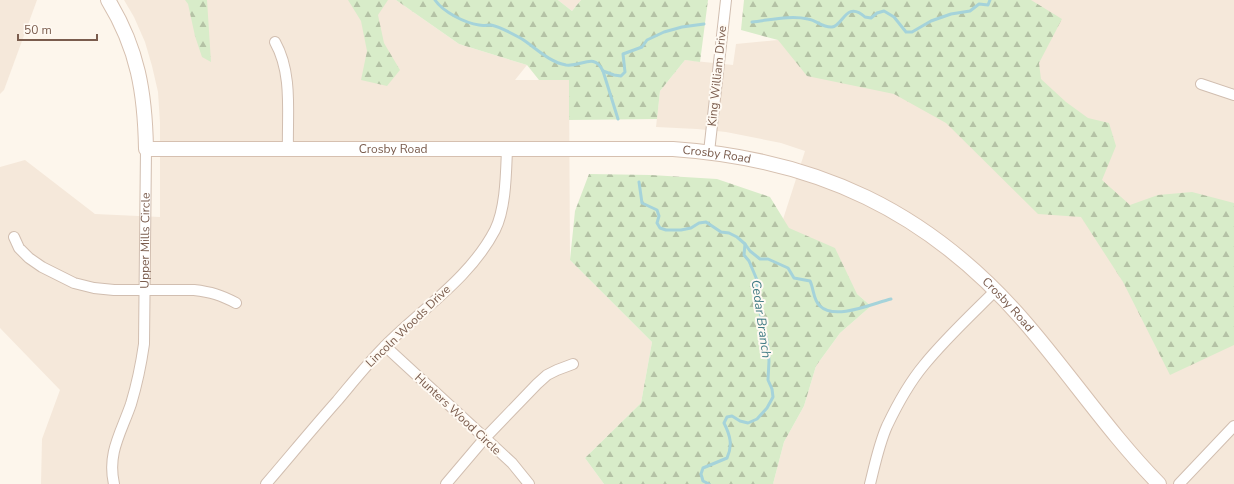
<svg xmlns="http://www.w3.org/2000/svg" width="1234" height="484" viewBox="0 0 1234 484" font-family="'Nunito Sans',sans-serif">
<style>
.residential{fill:#f5e8da}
.forest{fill:url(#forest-firs)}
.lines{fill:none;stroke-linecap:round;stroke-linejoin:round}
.stream{stroke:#a5d3da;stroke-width:3}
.street-casing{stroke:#d1beb0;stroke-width:12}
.secondary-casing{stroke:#d6c0b0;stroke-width:16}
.street{stroke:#fff;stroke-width:10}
.secondary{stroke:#fff;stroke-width:14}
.labels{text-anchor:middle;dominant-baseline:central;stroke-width:4;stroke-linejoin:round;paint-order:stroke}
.street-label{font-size:12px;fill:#7a5c4d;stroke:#fffaf3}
.water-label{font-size:13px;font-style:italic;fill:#437c86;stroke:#fffaf3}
</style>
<defs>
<pattern id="forest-firs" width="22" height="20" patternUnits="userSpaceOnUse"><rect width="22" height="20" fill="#d8ecc9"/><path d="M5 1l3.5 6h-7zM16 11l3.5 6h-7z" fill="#b4c2a5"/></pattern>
</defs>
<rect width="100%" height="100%" fill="#fdf6ec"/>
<g class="residential">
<path d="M 0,0 L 37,0 L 4,90 L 0,94 Z"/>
<path d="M 124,0 L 396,0 L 459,44 L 527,65 L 515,80 L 569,80 L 570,260 L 652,342 L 641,403 L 585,458 L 604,484 L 41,484 L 42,439 L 60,390 L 0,328 L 0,167 L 25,160 L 95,214 L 160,217 L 160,123 L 158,92 L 152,66 L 145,42 L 134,17 Z"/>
<path d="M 558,0 L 581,0 L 572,11 Z"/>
<path d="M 899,0 L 1234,0 L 1234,484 L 773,484 L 784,442 L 804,406 L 816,366 L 840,333 L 871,306 L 857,294 L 777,238 L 805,151 L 781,143 L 726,132 L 697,129 L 656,127 L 660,91 L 685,60 L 733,65 L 736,44 L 831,35 Z"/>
</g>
<g class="forest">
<path d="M 185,0 L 207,0 L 211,62 L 202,57 L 195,36 L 188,4 Z"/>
<path d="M 348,0 L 388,0 L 378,15 L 384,43 L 400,70 L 387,86 L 361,80 L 367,51 L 361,21 Z"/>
<path d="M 396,0 L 558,0 L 572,11 L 581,0 L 708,0 L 700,62 L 685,60 L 660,91 L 657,119 L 569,120 L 569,80 L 539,80 L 527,65 L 459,44 Z"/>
<path d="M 744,0 L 1031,0 L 1062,19 L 1039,63 L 1041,79 L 1066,102 L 1088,118 L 1109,123 L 1116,146 L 1102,180 L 1130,205 L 1158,195 L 1192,192 L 1234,203 L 1234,345 L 1170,375 L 1123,282 L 1081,217 L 1038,214 L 946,123 L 894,94 L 807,76 L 778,40 L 741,30 Z"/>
<path d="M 589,174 L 651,175 L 717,179 L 770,197 L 789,228 L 835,248 L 857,294 L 871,306 L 840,333 L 816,366 L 804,406 L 784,442 L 773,484 L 604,484 L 585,458 L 641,403 L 652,342 L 570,260 L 575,211 Z"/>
</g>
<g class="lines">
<g class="stream">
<path d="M 435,0 C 443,12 465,23 479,25 C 483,26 487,25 491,25 C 501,27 513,34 522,39 C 536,48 549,62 566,65 C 582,67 594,52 603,71 L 618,119"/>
<path d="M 752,22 C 771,20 790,15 808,19 C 816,20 823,28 832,27 C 843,26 846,0 865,17 L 871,18 L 877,13 L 884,11 L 894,17 L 906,32 L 912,32 L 931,21 L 951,14 L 970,11 L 979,4 L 988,5 L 990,0"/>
<path d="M 603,71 L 614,75 L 621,76 L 625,72 L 623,54 L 642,47 L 647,40 L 664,32 L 682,27 L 704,24"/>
<path d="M 639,182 L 642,203 L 657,210 L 659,216 L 657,223 L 660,228 L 666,230 L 681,230 L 691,228 L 699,223 L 706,222 L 721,232 L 729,233 L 737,237 L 745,244 L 744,255 L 749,261 L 757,280 L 759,309 L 767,340 L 769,361 L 768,380 L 772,389 L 773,397 L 767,408 L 757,419 L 748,423 L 740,421 L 732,416 L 727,417 L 724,423 C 730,435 733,445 727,458 L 703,468 L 701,474 L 703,481 L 709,484"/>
<path d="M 745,244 L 750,251 L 760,259 L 768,259 L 788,268 L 794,278 L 810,281 C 814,289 813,300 820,306 C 835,321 874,303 891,299"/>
</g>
<defs>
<g id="street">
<path d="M 275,42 C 293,74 287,114 288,149"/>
<path d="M 1201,84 L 1234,95"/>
<path d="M 709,152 L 726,0"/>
<path d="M 14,237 L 19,248 L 29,258 L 42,267 L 74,283 L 94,288 L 114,290 L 194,290 C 211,292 221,295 236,303"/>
<path d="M 385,346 L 485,438 L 512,463 L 529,484"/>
<path id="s1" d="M 114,484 C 107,453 121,433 131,404 C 137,384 141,365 144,344 L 146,149"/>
<path d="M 266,484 C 290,456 313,428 337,401 C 353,382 368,363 385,346 C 423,308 470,278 495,230 C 506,208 506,172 507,149"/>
<path d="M 446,484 L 485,438 L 537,384 L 547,375 L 557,370 L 573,364"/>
<path d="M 870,484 C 875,464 879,444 887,426 C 897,405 909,383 924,365 C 945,339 971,315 996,290"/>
<path d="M 1179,484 L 1234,426"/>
</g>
<g id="secondary">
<path id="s2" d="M 108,0 C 138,49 145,93 146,149 L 673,149 C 817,159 928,211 1023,320 C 1070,374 1109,433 1159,484"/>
</g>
</defs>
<use href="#street" class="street-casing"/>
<use href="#secondary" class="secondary-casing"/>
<use href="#street" class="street"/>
<use href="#secondary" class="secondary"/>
</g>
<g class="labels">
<g class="street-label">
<text transform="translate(717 76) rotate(-84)">King William Drive</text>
<text stroke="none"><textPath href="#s2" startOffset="403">Crosby Road</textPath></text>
<text stroke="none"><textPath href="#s2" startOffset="727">Crosby Road</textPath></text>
<text stroke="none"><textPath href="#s1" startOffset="248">Upper Mills Circle</textPath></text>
<text stroke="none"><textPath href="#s2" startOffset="1062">Crosby Road</textPath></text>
<text transform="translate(408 326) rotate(-44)">Lincoln Woods Drive</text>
<text transform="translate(458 414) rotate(43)">Hunters Wood Circle</text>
</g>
<g class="water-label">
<text transform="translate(761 319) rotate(82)">Cedar Branch</text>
</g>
</g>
<path d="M18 34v6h79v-6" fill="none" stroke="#7a5c4d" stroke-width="2"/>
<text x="24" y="34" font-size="12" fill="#7a5c4d" stroke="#fffaf3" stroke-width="3" paint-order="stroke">50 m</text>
</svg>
